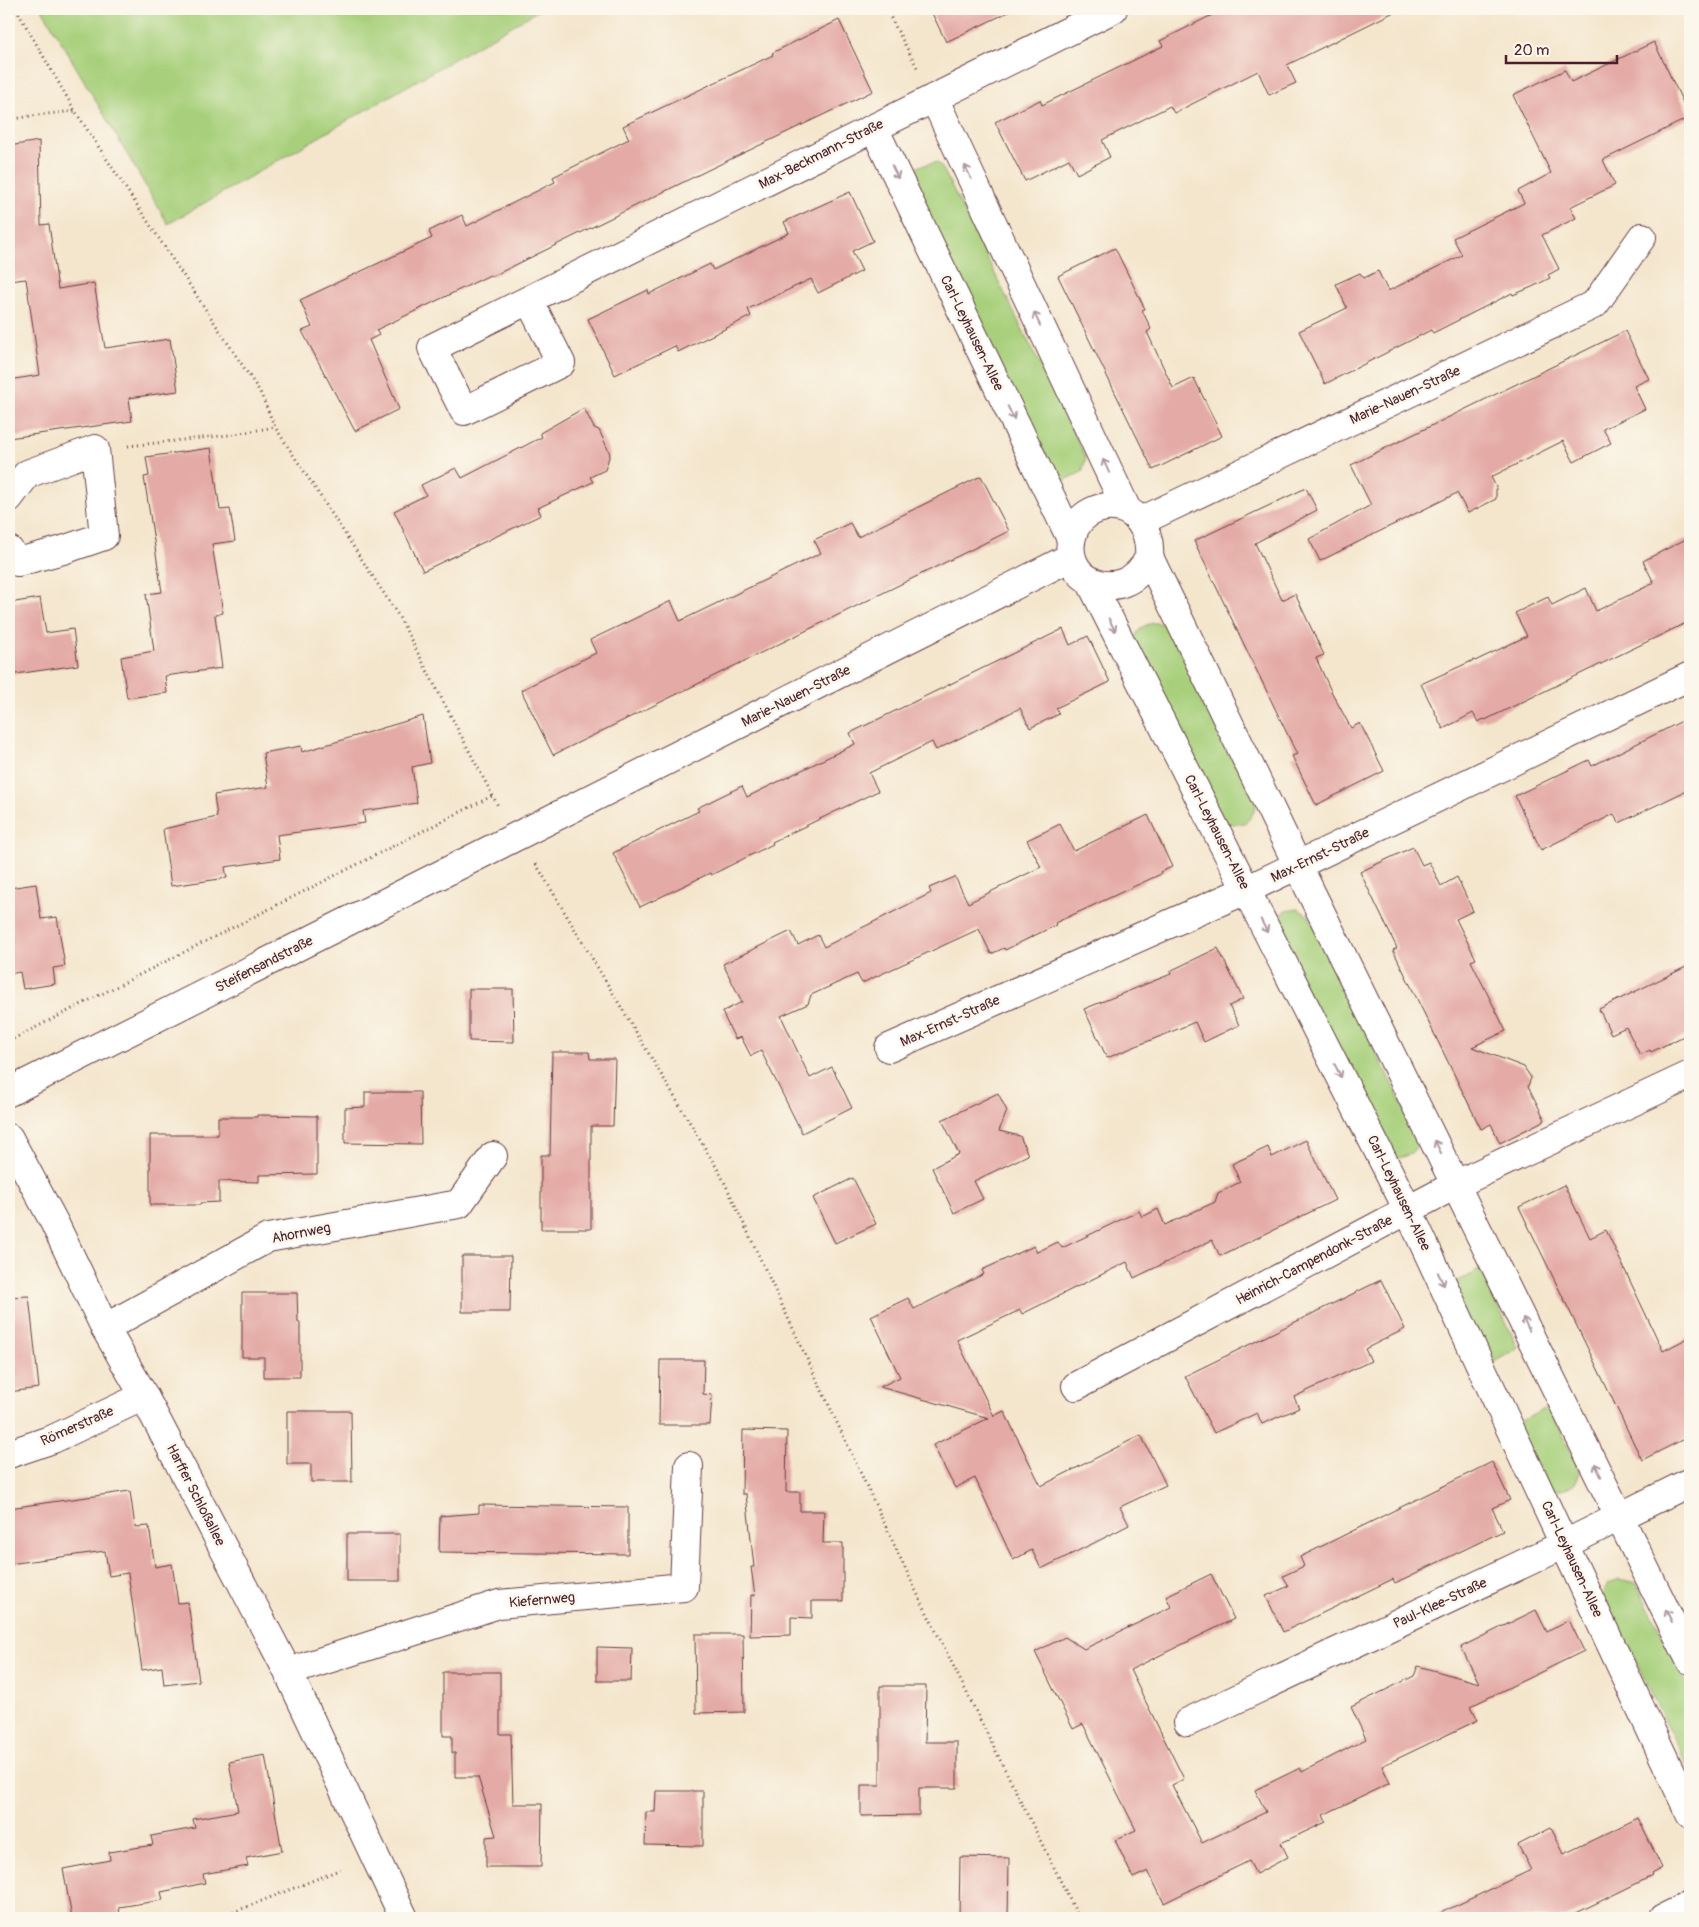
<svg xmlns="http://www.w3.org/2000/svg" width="1699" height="1927" viewBox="0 0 1699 1927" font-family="Pangolin,sans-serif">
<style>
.green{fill:#a8d07b;stroke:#797853}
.building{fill:#e4aaa5}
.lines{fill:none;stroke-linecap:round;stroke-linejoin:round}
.street-casing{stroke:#643d43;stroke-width:30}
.path{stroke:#643d43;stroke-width:3;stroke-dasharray:1 4;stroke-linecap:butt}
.street{stroke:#fff;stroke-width:28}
.oneway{stroke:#ae9aa0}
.labels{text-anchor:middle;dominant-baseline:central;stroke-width:5;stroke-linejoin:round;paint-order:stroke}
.street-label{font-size:14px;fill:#4a1f2b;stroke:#fbf7ec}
</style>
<rect width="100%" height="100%" fill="#fbf7ec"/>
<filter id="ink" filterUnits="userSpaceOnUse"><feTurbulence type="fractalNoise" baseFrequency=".02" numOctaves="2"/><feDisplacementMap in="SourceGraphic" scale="10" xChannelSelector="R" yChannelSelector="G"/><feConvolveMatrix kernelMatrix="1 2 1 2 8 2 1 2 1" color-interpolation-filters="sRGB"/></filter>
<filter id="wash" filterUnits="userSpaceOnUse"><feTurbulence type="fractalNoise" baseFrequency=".0096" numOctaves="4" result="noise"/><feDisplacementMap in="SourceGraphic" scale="20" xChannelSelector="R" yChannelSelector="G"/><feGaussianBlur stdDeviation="1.12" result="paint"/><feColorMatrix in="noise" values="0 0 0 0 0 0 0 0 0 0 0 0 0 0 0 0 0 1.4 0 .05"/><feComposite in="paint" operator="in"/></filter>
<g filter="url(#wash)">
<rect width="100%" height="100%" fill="#f4e6cd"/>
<g class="green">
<path d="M 42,9 L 541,9 L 168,224 Z"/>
<path d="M 937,162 L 943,169 L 1086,458 L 1082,472 L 1065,480 L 1053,472 L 908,179 L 916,167 Z"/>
<path d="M 1156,623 L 1169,625 L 1257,803 C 1250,824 1243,828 1222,821 L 1134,639 C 1139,628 1144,624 1156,623 Z"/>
<path d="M 1298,909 L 1309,916 L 1419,1139 C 1415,1154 1407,1157 1392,1159 L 1275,929 L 1277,916 L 1286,911 Z"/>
<path d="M 1481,1269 L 1518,1348 L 1489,1365 L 1451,1285 Z"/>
<path d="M 1550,1407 L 1579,1470 C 1578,1487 1566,1489 1551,1490 L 1514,1424 Z"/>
<path d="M 1619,1579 L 1636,1583 L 1690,1690 L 1690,1772 L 1603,1595 L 1609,1583 Z"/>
</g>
<g id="blocks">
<g class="building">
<path d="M 930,9 L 1015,9 L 946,42 Z"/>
<path d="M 1224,9 L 1400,9 L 1287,65 L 1296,83 L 1269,95 L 1258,71 L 1174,113 L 1170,106 L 1102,140 L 1110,157 L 1077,174 L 1069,159 L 1025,181 L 995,122 L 1040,100 L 1042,105 L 1163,46 L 1160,41 Z"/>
<path d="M 839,20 L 873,91 L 708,170 L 491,277 L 490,275 L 376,330 L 379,335 L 369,340 L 399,409 L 355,431 L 302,331 L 312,327 L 300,300 L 432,238 L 429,231 L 462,215 L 467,226 L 555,182 L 553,177 L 629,139 L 623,126 L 773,55 L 772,53 Z"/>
<path d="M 1654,42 L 1690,117 L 1603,160 L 1615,185 L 1570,207 L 1576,218 L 1542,235 L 1559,269 L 1548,275 L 1550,278 L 1532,287 L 1513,295 L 1512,293 L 1433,333 L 1431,330 L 1325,384 L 1299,331 L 1347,308 L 1336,284 L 1360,273 L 1364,278 L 1378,271 L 1388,291 L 1462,255 L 1453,238 L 1524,203 L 1518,191 L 1551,173 L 1513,95 L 1565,70 L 1571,82 Z"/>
<path d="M 39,141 L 41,225 L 49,224 L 58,289 L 94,283 L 105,348 L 170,339 L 178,391 L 129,398 L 132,421 L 9,438 L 9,380 L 40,375 L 26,279 L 9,281 L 9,146 Z"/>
<path d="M 850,192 L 873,241 L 852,251 L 862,271 L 818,293 L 811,279 L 748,309 L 751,316 L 678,352 L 675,346 L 615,375 L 588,319 L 648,290 L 649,294 L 710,264 L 713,270 L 789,233 L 784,222 Z"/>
<path d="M 1115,248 L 1145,309 L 1142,310 L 1151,329 L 1147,332 L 1173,388 L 1194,378 L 1222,436 L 1153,470 L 1058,276 Z"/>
<path d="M 1625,331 L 1649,379 L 1634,386 L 1645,409 L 1603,429 L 1611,443 L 1574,462 L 1563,441 L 1491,477 L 1496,487 L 1496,499 L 1468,513 L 1457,493 L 1320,561 L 1309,539 L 1371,505 L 1351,465 Z"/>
<path d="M 584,408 L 594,428 L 599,430 L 610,454 L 605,470 L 590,477 L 593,482 L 538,508 L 541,515 L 423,571 L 394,511 L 426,495 L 421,485 L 456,468 L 462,478 L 542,437 L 540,433 Z"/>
<path d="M 211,448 L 220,510 L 230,509 L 235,541 L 212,544 L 223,613 L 215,615 L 222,668 L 165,676 L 167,693 L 127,698 L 121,657 L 154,651 L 146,594 L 162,592 L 144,477 L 149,476 L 146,457 Z"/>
<path d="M 981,476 L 1009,531 L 553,755 L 521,690 L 596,653 L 590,640 L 671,601 L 680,621 L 821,553 L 814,540 L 850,523 L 858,537 Z"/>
<path d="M 1306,488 L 1317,510 L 1255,543 L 1282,600 L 1295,594 L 1324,655 L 1316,658 L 1331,691 L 1351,728 L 1360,723 L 1384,771 L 1316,805 L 1292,756 L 1297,754 L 1194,541 Z"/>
<path d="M 1690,537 L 1690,621 L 1485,720 L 1484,719 L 1478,722 L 1473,713 L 1443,729 L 1421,684 L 1474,660 L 1475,661 L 1527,636 L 1515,613 L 1548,597 L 1552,605 L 1586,588 L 1596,611 L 1654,583 L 1643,561 Z"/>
<path d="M 40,598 L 46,633 L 73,629 L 78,665 L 9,675 L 9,603 Z"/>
<path d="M 1063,629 L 1070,645 L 1088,636 L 1110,682 L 1056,708 L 1059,714 L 1030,728 L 1020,708 L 936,750 L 932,742 L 869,773 L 878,791 L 772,842 L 773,844 L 711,875 L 710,873 L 640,907 L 613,853 L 699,811 L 697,808 L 742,786 L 747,797 L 855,744 L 850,733 Z"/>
<path d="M 423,716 L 430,763 L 412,767 L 417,803 L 363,811 L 365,823 L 277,835 L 280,859 L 225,867 L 227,878 L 171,886 L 163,829 L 217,817 L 214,795 L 268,787 L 263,753 L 301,746 L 302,752 Z"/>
<path d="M 1690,717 L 1690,789 L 1619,823 L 1614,814 L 1541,850 L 1515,796 L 1589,760 L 1592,766 Z"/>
<path d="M 1148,815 L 1172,867 L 1160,872 L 1161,874 L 1055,923 L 1056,925 L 1005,950 L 1004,948 L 991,954 L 979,929 L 862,983 L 857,974 L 811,995 L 808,1004 L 781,1016 L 810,1078 L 832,1067 L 852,1108 L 802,1133 L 761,1051 L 751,1056 L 741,1037 L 735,1039 L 722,1012 L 742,1002 L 723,964 L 791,931 L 798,945 L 818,935 L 824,947 L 931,893 L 929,888 L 955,877 L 968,903 L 1041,867 L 1027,840 L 1044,832 L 1060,824 L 1074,851 Z"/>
<path d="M 1413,847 L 1422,865 L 1429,862 L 1441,886 L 1457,877 L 1473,911 L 1456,919 L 1476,959 L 1471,961 L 1506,1031 L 1472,1047 L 1524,1067 L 1531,1078 L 1528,1086 L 1545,1120 L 1500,1143 L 1491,1124 L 1481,1129 L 1393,950 L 1397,948 L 1360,872 Z"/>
<path d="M 36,884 L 41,919 L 57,917 L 65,966 L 53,968 L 55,984 L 23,989 L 20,972 L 9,974 L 9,888 Z"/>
<path d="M 1218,948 L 1243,999 L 1229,1006 L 1239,1025 L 1204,1042 L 1195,1022 L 1107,1058 L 1084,1009 L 1171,974 L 1170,971 Z"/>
<path d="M 1690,965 L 1690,1033 L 1651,1052 L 1650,1050 L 1640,1055 L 1626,1027 L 1611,1034 L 1599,1009 Z"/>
<path d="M 469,989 L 513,989 L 514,1042 L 469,1041 Z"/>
<path d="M 552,1052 L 589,1052 L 590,1059 L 615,1059 L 613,1126 L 591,1126 L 591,1229 L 541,1229 L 541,1155 L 550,1155 Z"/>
<path d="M 365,1092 L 420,1092 L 421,1144 L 345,1143 L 345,1108 L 365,1107 Z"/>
<path d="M 998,1093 L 1007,1111 L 999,1131 L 1020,1136 L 1028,1155 L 974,1181 L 983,1199 L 954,1213 L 932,1168 L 959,1154 L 942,1120 Z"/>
<path d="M 257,1115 L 317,1116 L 317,1174 L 259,1175 L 259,1182 L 219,1181 L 219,1202 L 200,1203 L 200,1205 L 150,1205 L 150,1135 L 218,1135 L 218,1117 L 257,1117 Z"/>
<path d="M 1306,1140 L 1335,1200 L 1220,1256 L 1212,1240 L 1134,1278 L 1127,1262 L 1022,1314 L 1020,1310 L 957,1340 L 994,1416 L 1004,1411 L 1041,1486 L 1141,1435 L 1166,1485 L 1120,1507 L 1129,1525 L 1096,1542 L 1041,1569 L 1032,1550 L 1013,1560 L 975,1478 L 955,1488 L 933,1445 L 989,1418 L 880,1387 L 900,1377 L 871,1316 L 908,1298 L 914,1309 L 984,1274 L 982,1270 L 1034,1246 L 1037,1252 L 1058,1242 L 1062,1248 L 1139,1211 L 1142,1217 L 1158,1209 L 1165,1225 L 1215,1202 L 1218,1193 L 1240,1182 L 1232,1164 L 1268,1147 L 1272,1157 Z"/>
<path d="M 853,1178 L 876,1224 L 835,1243 L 813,1198 Z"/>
<path d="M 1564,1185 L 1590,1238 L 1606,1230 L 1663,1351 L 1690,1337 L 1690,1436 L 1642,1460 L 1519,1207 Z"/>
<path d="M 462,1256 L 511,1256 L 510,1312 L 462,1312 Z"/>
<path d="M 1381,1280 L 1405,1329 L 1365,1349 L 1371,1361 L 1294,1397 L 1299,1408 L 1262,1424 L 1257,1413 L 1214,1433 L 1185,1376 Z"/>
<path d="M 242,1293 L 297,1293 L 298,1322 L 300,1322 L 300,1377 L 264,1377 L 264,1357 L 242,1357 Z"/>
<path d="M 29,1296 L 39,1388 L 9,1392 L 9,1297 Z"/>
<path d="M 660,1360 L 704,1360 L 703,1394 L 712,1395 L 710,1425 L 659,1425 Z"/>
<path d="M 287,1411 L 351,1411 L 352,1482 L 311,1482 L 311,1464 L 287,1464 Z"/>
<path d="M 743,1430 L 787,1431 L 786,1492 L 800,1492 L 800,1511 L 824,1511 L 823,1543 L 843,1543 L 843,1601 L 812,1601 L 812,1618 L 791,1617 L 791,1635 L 750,1636 L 751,1595 L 755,1596 L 751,1567 L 754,1567 L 746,1494 L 742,1494 Z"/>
<path d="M 1492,1462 L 1510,1500 L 1492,1508 L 1503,1531 L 1395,1583 L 1393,1579 L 1283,1632 L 1266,1596 L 1289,1586 L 1283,1576 L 1304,1566 L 1300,1557 Z"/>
<path d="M 130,1491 L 135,1527 L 149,1526 L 155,1567 L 172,1564 L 178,1603 L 188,1602 L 199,1681 L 164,1685 L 162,1667 L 142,1670 L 128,1573 L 109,1576 L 105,1551 L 9,1564 L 9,1508 Z"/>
<path d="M 479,1505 L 628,1507 L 628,1554 L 439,1552 L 440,1516 L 479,1513 Z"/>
<rect x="347" y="1534" width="53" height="47"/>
<path d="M 1211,1574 L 1234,1619 L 1130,1670 L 1184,1779 L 1172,1785 L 1202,1843 L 1266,1812 L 1255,1790 L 1300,1768 L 1302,1772 L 1366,1739 L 1351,1707 L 1414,1676 L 1418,1666 L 1479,1683 L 1461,1647 L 1536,1610 L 1547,1632 L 1569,1620 L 1584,1651 L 1471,1706 L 1478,1720 L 1382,1766 L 1390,1783 L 1323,1815 L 1326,1822 L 1281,1843 L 1288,1857 L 1256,1874 L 1249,1861 L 1164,1903 L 1148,1871 L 1133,1878 L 1115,1840 L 1136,1830 L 1083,1724 L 1073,1729 L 1035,1652 L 1065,1637 L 1084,1649 L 1171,1607 L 1166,1596 Z"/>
<path d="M 695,1634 L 743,1634 L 744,1712 L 696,1713 Z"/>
<path d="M 597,1647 L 632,1648 L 631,1681 L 597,1681 Z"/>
<path d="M 443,1672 L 500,1672 L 500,1734 L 511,1734 L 513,1804 L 542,1804 L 541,1867 L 486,1867 L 486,1837 L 496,1836 L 478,1777 L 455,1777 L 455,1753 L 452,1753 L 452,1736 L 443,1736 Z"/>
<path d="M 880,1686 L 926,1686 L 925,1742 L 957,1742 L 957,1788 L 919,1788 L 919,1815 L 861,1816 L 861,1785 L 880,1785 Z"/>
<path d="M 265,1755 L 282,1851 L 246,1858 L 248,1866 L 203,1874 L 205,1883 L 161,1892 L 163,1900 L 119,1907 L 120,1915 L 105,1918 L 72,1918 L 63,1869 L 110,1860 L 109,1852 L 153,1845 L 151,1836 L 195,1828 L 193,1819 L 238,1811 L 229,1762 Z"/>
<path d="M 656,1791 L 703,1791 L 703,1846 L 645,1845 L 646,1812 L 655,1812 Z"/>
<path d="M 1638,1818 L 1662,1868 L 1651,1874 L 1652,1876 L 1566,1918 L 1430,1918 L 1531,1870 L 1518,1845 L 1551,1828 L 1564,1854 Z"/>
<path d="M 960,1857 L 1009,1858 L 1008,1918 L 959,1918 Z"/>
</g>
</g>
</g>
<g filter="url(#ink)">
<use href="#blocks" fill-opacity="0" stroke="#643d43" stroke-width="1"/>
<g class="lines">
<defs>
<g id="street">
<path d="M 934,98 L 1127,510"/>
<path d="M 874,128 L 1071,539"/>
<path d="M 529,300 L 561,363 L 464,411 L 432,348 L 1113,9"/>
<path d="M 9,498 L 27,474 L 95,449 L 104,536 L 63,550 L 18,562 L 9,550"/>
<path d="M 1141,521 L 1595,304 L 1642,237"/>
<path d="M 1149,557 C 1124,611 1052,580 1075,528 C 1081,516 1093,509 1106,507 C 1136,504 1151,531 1149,557 L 1298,866 L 1690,1660"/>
<path d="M 1090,581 L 1408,1210 L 1690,1814"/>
<path d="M 889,1048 L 1246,890 L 1690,676"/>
<path d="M 9,1092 L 1071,557"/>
<path d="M 9,1138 L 54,1222 L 105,1328 L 144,1396 L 288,1672 L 404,1918"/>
<path d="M 105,1328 L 268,1238 L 459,1204 L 493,1156"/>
<path d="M 1076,1386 L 1457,1184 L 1690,1075"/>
<path d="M 9,1454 L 53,1439 L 144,1396"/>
<path d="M 288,1672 L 499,1604 L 684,1587 L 689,1466"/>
<path d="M 1188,1722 L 1565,1544 L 1690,1482"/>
<path d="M 1664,1918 L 1690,1905"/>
</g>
</defs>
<use href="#street" class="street-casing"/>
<g class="path">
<path d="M 16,9 L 75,111 L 260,392 L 275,427 L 398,615 L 499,808"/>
<path d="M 886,9 L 918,69"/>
<path d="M 9,120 L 37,115 L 75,111"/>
<path d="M 128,446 L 229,435 L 275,427"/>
<path d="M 536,864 L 721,1175 L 914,1587 L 1079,1918"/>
<path d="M 9,1041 L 492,796"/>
<path d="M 219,1918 L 344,1868"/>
</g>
<use href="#street" class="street"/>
</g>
<defs><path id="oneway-shaft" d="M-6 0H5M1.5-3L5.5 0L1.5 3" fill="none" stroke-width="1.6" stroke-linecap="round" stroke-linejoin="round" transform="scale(1.25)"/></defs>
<g class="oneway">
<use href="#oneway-shaft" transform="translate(895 172) rotate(64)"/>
<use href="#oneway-shaft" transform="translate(968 172) rotate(-115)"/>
<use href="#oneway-shaft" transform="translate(1037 319) rotate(-115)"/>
<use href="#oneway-shaft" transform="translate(1011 413) rotate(64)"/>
<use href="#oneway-shaft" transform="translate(1106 466) rotate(-115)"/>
<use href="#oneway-shaft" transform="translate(1112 625) rotate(63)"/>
<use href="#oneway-shaft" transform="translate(1264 926) rotate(63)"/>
<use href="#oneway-shaft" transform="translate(1338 1071) rotate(63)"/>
<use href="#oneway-shaft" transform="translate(1438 1147) rotate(-116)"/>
<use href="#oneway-shaft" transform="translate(1441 1279) rotate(65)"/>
<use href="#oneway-shaft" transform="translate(1526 1324) rotate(-116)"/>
<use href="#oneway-shaft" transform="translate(1598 1470) rotate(-116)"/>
<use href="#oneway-shaft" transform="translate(1669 1616) rotate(-116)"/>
</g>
</g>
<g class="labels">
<g class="street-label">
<text transform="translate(821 154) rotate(-27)">Max-Beckmann-Straße</text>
<text transform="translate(972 333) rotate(64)">Carl-Leyhausen-Allee</text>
<text transform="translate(1405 395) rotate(-25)">Marie-Nauen-Straße</text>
<text transform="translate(796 696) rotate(-27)">Marie-Nauen-Straße</text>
<text transform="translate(1217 832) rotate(63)">Carl-Leyhausen-Allee</text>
<text transform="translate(1320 855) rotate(-26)">Max-Ernst-Straße</text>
<text transform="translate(264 964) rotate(-27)">Steifensandstraße</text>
<text transform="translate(950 1021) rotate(-24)">Max-Ernst-Straße</text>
<text transform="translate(1399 1193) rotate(64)">Carl-Leyhausen-Allee</text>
<text transform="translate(301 1233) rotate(-11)">Ahornweg</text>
<text transform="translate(1314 1260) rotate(-28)">Heinrich-Campendonk-Straße</text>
<text transform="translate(77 1426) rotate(-24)">Römerstraße</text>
<text transform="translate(196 1495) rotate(63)">Harffer Schloßallee</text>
<text transform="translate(1572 1559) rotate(65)">Carl-Leyhausen-Allee</text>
<text transform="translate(542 1600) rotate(-5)">Kiefernweg</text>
<text transform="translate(1440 1603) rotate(-25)">Paul-Klee-Straße</text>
</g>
</g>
<rect width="1699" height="1927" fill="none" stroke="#fbf7ec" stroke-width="30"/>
<path d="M1506 55v8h111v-8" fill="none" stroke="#4a1f2b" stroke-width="2.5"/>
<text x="1514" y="55" font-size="15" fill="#4a1f2b" stroke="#fbf7ec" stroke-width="4" paint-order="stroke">20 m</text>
</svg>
